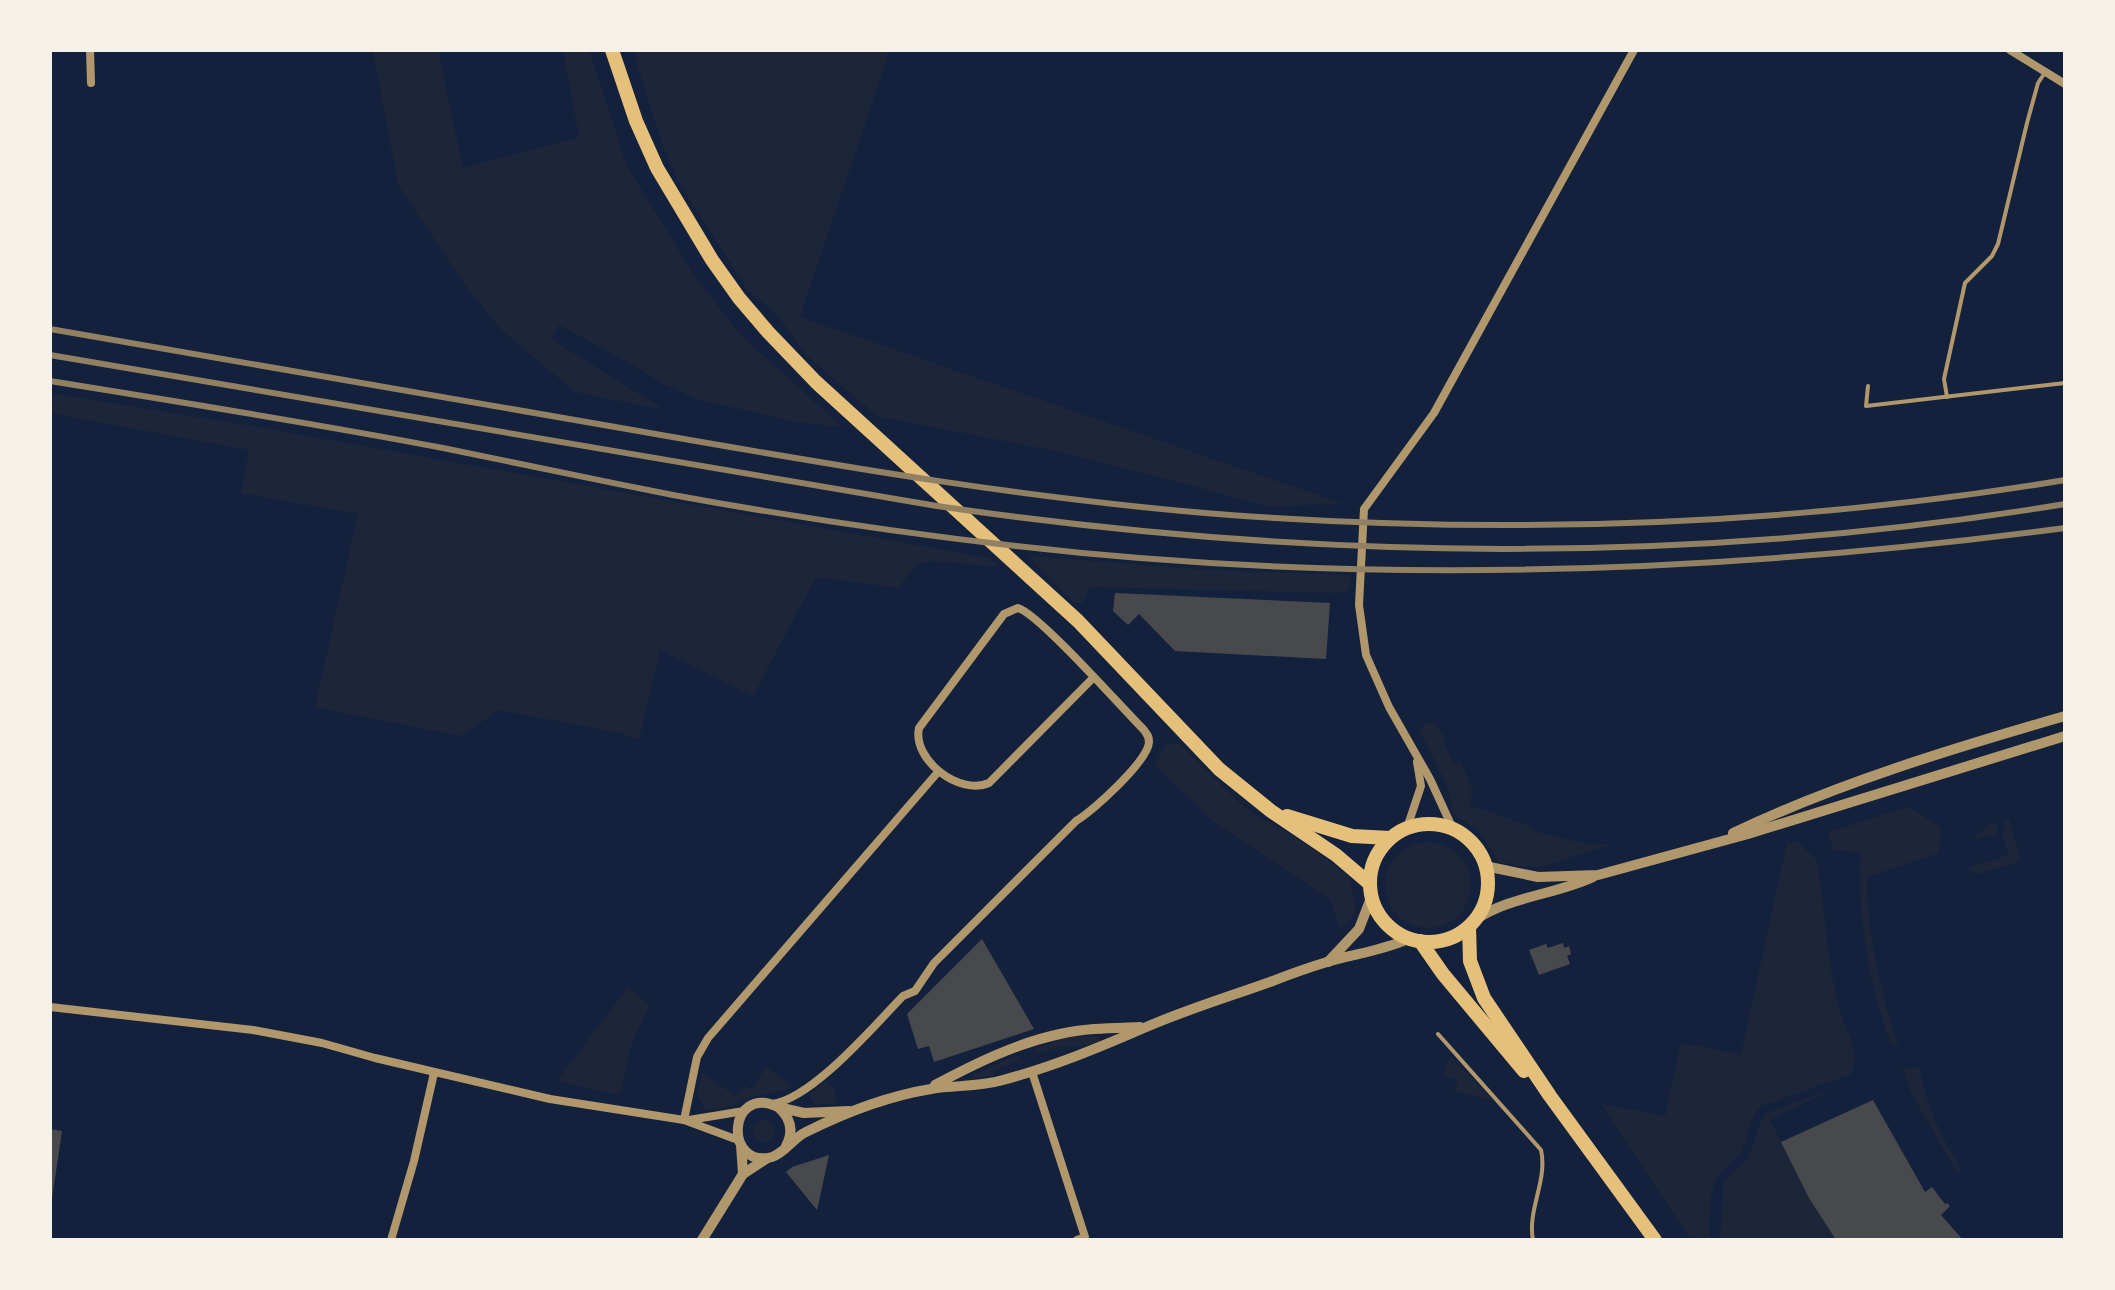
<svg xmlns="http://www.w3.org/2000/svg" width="2115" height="1290" viewBox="0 0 2115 1290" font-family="'Exo 2',sans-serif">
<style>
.green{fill:#1d2539}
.building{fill:#48494c}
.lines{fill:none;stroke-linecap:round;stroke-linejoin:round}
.service{stroke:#b1986c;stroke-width:4}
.minor{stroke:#b1986c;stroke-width:8}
.tertiary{stroke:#b1986c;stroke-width:10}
.primary{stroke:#e5c07b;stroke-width:14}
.rail{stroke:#918062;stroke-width:6}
</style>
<rect width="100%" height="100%" fill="#14213d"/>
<g class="green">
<path d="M 373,50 L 438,50 L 463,168 L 579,137 L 563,50 L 589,50 L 626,164 L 694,275 L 743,338 L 785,374 L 841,427 L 790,421 L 697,399 L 663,384 L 635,366 L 559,325 L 551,339 L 665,410 L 575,392 L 501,330 L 464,284 L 398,185 Z"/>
<path d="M 633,50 L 890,50 L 800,317 L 1344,504 L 1268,506 L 1070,454 L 877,416 L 806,355 L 778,316 L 747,289 L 678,181 L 660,138 Z"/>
<path d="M 50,393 L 269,429 L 989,558 L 999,567 L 932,561 L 916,565 L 898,588 L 816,577 L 753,696 L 660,650 L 639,740 L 620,733 L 499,710 L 461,736 L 315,707 L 358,514 L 241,493 L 249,450 L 50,413 Z"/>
<path d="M 1028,556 L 1211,570 L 1352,575 L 1348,591 L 1333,593 L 1090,587 L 1083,602 L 1075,604 Z"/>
<path d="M 1428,722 L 1435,725 L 1446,739 L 1443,742 L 1455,765 L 1461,762 L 1473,791 L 1469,805 L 1533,827 L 1533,831 L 1586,844 L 1610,845 L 1537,868 L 1499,862 L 1479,831 L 1453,814 L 1448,787 L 1419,729 Z"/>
<path d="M 1166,743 L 1180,744 L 1246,809 L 1314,849 L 1350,878 L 1356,912 L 1340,931 L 1330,899 L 1210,819 L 1155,765 Z"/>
<path d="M 1908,807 L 1941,827 L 1939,853 L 1867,877 C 1867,935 1881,992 1898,1046 L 1892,1046 C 1868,985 1858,917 1860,852 L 1830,850 L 1832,846 L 1828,832 Z"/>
<path d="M 2009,819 L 2021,861 L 1978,874 L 1970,871 L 1969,867 L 2009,855 L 2002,835 L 2006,820 Z"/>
<path d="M 1992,821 L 1998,826 L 1997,834 L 1972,840 Z"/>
<path d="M 1798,842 L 1816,859 C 1826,909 1826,961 1840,1011 C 1846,1032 1863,1055 1850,1075 L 1761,1106 L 1753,1117 L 1741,1154 L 1715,1179 L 1711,1197 L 1709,1239 L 1689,1237 L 1601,1104 L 1665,1116 L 1681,1043 L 1741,1054 L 1787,843 Z"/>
<circle cx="1428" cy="885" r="43"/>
<path d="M 628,987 L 650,1005 L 632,1042 L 620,1095 L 557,1081 Z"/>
<path d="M 1099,1036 L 1101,1042 C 1087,1048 1080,1045 1066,1046 C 1056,1047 1048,1051 1038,1054 L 1036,1048 L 1069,1037 Z"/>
<path d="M 1017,1055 L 1020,1060 L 994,1070 L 993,1076 L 971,1079 L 971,1076 Z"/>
<path d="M 1452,1058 L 1494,1101 L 1455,1092 L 1458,1079 L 1445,1076 L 1447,1061 Z"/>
<path d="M 1919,1066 C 1925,1103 1941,1137 1961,1168 L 1957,1172 L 1911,1093 L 1903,1069 Z"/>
<path d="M 766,1067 L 793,1086 C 780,1093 769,1092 755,1096 C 736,1101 725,1112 705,1109 L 697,1095 L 702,1073 L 736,1096 L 744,1085 L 751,1090 Z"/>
<path d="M 826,1081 L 835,1090 L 837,1103 L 815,1105 L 809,1095 Z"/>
<path d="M 1838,1087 L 1770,1120 L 1809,1198 L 1836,1240 L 1720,1240 L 1723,1183 L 1747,1160 L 1764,1114 Z"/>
<circle cx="764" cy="1131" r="11"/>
</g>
<g class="building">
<path d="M 1115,593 L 1330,603 L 1326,659 L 1175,651 L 1139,614 L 1128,625 L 1113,611 Z"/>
<path d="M 982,939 L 1034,1029 L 934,1062 L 929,1046 L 918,1049 L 907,1014 Z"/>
<path d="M 1563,943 L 1564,948 L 1569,946 L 1571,954 L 1567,956 L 1570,964 L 1539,975 L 1529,950 L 1546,944 L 1548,948 Z"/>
<path d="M 1873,1100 L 1925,1192 L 1932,1187 L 1945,1204 L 1947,1203 L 1950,1206 L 1941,1215 L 1963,1240 L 1836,1240 L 1809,1198 L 1781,1142 Z"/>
<path d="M 50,1129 L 62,1131 L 52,1198 L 50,1198 Z"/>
<path d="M 829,1155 L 820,1197 L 817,1210 L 786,1172 L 792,1167 Z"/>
</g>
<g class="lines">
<g class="service">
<path d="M 1868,386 L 1866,406 L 2065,383"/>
<path d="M 1947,397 L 1944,379 L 1965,283 L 1992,256 L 1998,244 L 2027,123 L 2038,83 L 2044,74"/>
<path d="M 1438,1034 L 1541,1150 C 1548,1180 1527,1210 1533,1240"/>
</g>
<g class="minor">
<path d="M 90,50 L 91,83"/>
<path d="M 2010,50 L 2065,84"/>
<path d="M 1407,828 L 1421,786 L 1417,762"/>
<path d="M 1453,829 L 1430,779 L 1389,707 L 1366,655 L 1359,605 L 1364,509 L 1434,413 L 1634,50"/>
<path d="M 50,1007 L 253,1030 L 322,1043 L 375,1058 L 550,1099 L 684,1120 L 738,1140"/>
<path d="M 1032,1072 L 1085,1237 L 1077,1240"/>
<path d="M 772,1104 C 812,1099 874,1026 903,996 L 915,991 L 934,963 L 1076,821 C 1092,812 1148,761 1149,742 C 1149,736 1147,734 1144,730 C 1122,708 1039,614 1018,608 L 1004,614 L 919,728 C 912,760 960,796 989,783 L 1093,678"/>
<path d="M 684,1120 L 697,1057 L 708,1038 L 938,772"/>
<path d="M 689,1120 L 744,1111"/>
<path d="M 391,1240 L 414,1161 L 434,1073"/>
</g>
<g class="tertiary">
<path d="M 1733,833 C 1838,783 1954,748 2065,716"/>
<path d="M 1485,866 L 1538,877 L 1598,875 L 1748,834 L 2065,736"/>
<path d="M 1475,920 C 1510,896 1555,895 1593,877"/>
<path d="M 1328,962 L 1359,929 L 1371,898"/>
<path d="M 935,1085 C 974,1064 1017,1043 1060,1034 C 1086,1028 1114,1028 1140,1027"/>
<path d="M 782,1108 L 804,1113 L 849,1111"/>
<path d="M 741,1145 L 743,1174"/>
<path d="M 786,1146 C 794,1131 791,1118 778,1107 C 727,1083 724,1170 772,1157 C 785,1153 793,1138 806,1132 C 844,1113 888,1096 931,1089 C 955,1085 979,1087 1003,1080 C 1052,1067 1098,1048 1144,1028 C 1185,1010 1228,997 1270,982 C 1288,975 1307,968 1327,962 C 1354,954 1381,951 1408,939"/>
<path d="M 702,1240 L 743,1174 L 766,1159"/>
</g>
<g class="primary">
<path d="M 612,50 L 636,121 L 657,168 L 712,260 L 739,298 L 768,332 L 816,382 L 1078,621 L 1219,769 L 1271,811 L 1336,855 L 1370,884"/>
<path d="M 1287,816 L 1352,836 L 1390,838"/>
<circle cx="1429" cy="883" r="59"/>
<path d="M 1469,927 L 1470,961 L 1484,998 L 1550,1096 L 1655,1240"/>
<path d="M 1420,941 L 1443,974 L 1524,1071"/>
</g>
<g class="rail">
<path d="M 50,329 C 248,363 446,397 644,432 C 838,466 1033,500 1230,515 C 1509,535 1790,526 2065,480"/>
<path d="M 50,355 L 937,506 C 1310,561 1693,566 2065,504"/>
<path d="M 50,381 C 181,402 312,423 443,448 C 519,463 596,480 673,495 C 787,516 901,533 1016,546 C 1364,586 1718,574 2065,528"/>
</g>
</g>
<rect width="2115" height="1290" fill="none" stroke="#f6f1e7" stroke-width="104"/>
</svg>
